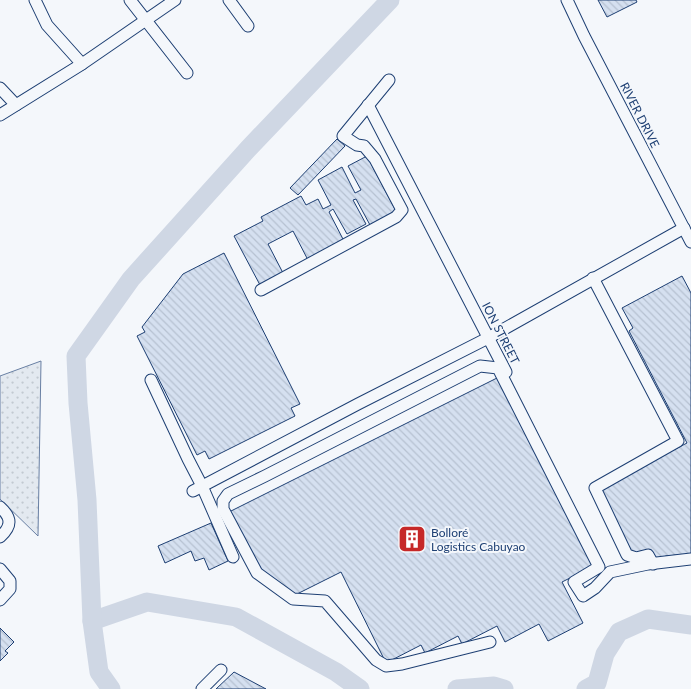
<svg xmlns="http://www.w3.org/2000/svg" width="691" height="689" viewBox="0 0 691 689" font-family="Lato,sans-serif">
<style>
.grass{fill:url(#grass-dots);stroke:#687fa3}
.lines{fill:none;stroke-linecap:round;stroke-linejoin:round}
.river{stroke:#cfd7e4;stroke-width:19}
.building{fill:url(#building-back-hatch);stroke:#1d3f73}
.minor-casing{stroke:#1d3f73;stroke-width:13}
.minor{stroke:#f4f7fb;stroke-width:11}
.labels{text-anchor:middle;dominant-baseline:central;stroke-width:4;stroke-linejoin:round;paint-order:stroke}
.street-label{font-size:12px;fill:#1d3f73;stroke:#f4f7fb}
.poi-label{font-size:12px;fill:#1d3f73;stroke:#f4f7fb;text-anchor:start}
</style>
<defs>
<pattern id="grass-dots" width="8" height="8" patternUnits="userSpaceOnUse" patternTransform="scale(1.25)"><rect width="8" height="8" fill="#e3e9f0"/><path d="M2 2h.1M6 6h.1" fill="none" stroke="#c2c9d1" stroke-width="1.8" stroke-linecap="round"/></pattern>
<pattern id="building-back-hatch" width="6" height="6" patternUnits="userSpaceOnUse" patternTransform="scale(1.25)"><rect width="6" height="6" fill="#d5e0f0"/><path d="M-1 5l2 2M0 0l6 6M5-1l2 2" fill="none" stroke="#b6c1d1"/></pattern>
</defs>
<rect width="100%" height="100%" fill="#f4f7fb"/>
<path class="grass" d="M 41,361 L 38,536 L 0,499 L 0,376 Z"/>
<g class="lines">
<g class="river">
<path d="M 92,621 L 147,602 L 236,617 L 336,672 L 360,689"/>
<path d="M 111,689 L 99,672 L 92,621 L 87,500 L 78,403 L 76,356 L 131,279 L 248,149 L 390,0"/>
<path d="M 457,689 L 494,686 L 504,689"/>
<path d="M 586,689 L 597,683 L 605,654 L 619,632 L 648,619 L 691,625"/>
</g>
</g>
<g class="building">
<path d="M 598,0 L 636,0 L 637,2 L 607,17 Z"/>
<path d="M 337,139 L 345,146 L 298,195 L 290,188 Z"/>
<path d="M 367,156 L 396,211 L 370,225 L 356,199 L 353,200 L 366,224 L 347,234 L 333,209 L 329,212 L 345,243 L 309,262 L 293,231 L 268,244 L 283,273 L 260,285 L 234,236 L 263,221 L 261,217 L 301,196 L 306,205 L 318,199 L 323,209 L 331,205 L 318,180 L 342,167 L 355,193 L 361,190 L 348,166 Z"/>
<path d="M 224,253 L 300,404 L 291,408 L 295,416 L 209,459 L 205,451 L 197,455 L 137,336 L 145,332 L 142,327 L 183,274 Z"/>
<path d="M 682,276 L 691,293 L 691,554 L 666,556 L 655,561 L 649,550 L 637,555 L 629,549 L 598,489 L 687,443 L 629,331 L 633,328 L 622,308 Z"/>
<path d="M 499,377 L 594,566 L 562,582 L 583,623 L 548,641 L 539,624 L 505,642 L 497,626 L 462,644 L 458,636 L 425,653 L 421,645 L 386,663 L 341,572 L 295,595 L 256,566 L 229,512 Z"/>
<path d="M 211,523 L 228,561 L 209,570 L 204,558 L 195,561 L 191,551 L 165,563 L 158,546 Z"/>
<path d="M 0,628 L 14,642 L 5,651 L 8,653 L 0,661 Z"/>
<path d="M 234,672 L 266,689 L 216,689 Z"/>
</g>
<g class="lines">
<defs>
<g id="minor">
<path d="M 35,0 L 47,25 L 82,64"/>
<path d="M 130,0 L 187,73"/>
<path d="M 229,0 L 248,26"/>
<path d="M 567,0 L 584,36 L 691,242"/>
<path d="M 0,88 L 16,105"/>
<path d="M 368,105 L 506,372"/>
<path d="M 0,115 L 82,64 L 175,0"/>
<path d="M 593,278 L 678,441 L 595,488 L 627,555 L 636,558 L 648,555 L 653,564"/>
<path d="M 261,290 L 396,217 L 402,210 L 375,159 L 364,146 L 357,145 L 343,136 L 389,80"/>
<path d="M 151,380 L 188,459 L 202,486 L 233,557"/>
<path d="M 193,491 L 358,404 L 488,338 L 684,228"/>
<path d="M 0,507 C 12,518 12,526 0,537"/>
<path d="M 0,569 L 10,581 L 10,589 L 0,600"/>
<path d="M 490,642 L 402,664 L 386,666 L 376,660 L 325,601 L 293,599 L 257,573 L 223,509 L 223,501 L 228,494 L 265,476 L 480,366 L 498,368 L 599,567 L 574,582 L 583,596 L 595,588 L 610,572 L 648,564 L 691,559"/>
<path d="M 202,689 L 221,670"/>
</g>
</defs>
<use href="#minor" class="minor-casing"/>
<use href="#minor" class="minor"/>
</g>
<defs>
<symbol id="building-square" viewBox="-11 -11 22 22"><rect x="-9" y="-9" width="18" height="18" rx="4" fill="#c62828" stroke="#f4f7fb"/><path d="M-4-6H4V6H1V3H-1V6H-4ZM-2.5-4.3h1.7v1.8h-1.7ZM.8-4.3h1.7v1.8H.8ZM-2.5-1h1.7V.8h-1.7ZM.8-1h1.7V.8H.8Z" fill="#fff"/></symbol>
</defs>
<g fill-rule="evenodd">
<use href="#building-square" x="396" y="523" width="32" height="32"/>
</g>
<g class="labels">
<g class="street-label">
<text transform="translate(640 115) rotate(63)">RIVER DRIVE</text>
<text transform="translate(501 333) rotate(63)">ION STREET</text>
</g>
<g class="poi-label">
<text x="431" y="532">Bolloré<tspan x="431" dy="14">Logistics Cabuyao</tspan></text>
</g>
</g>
</svg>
